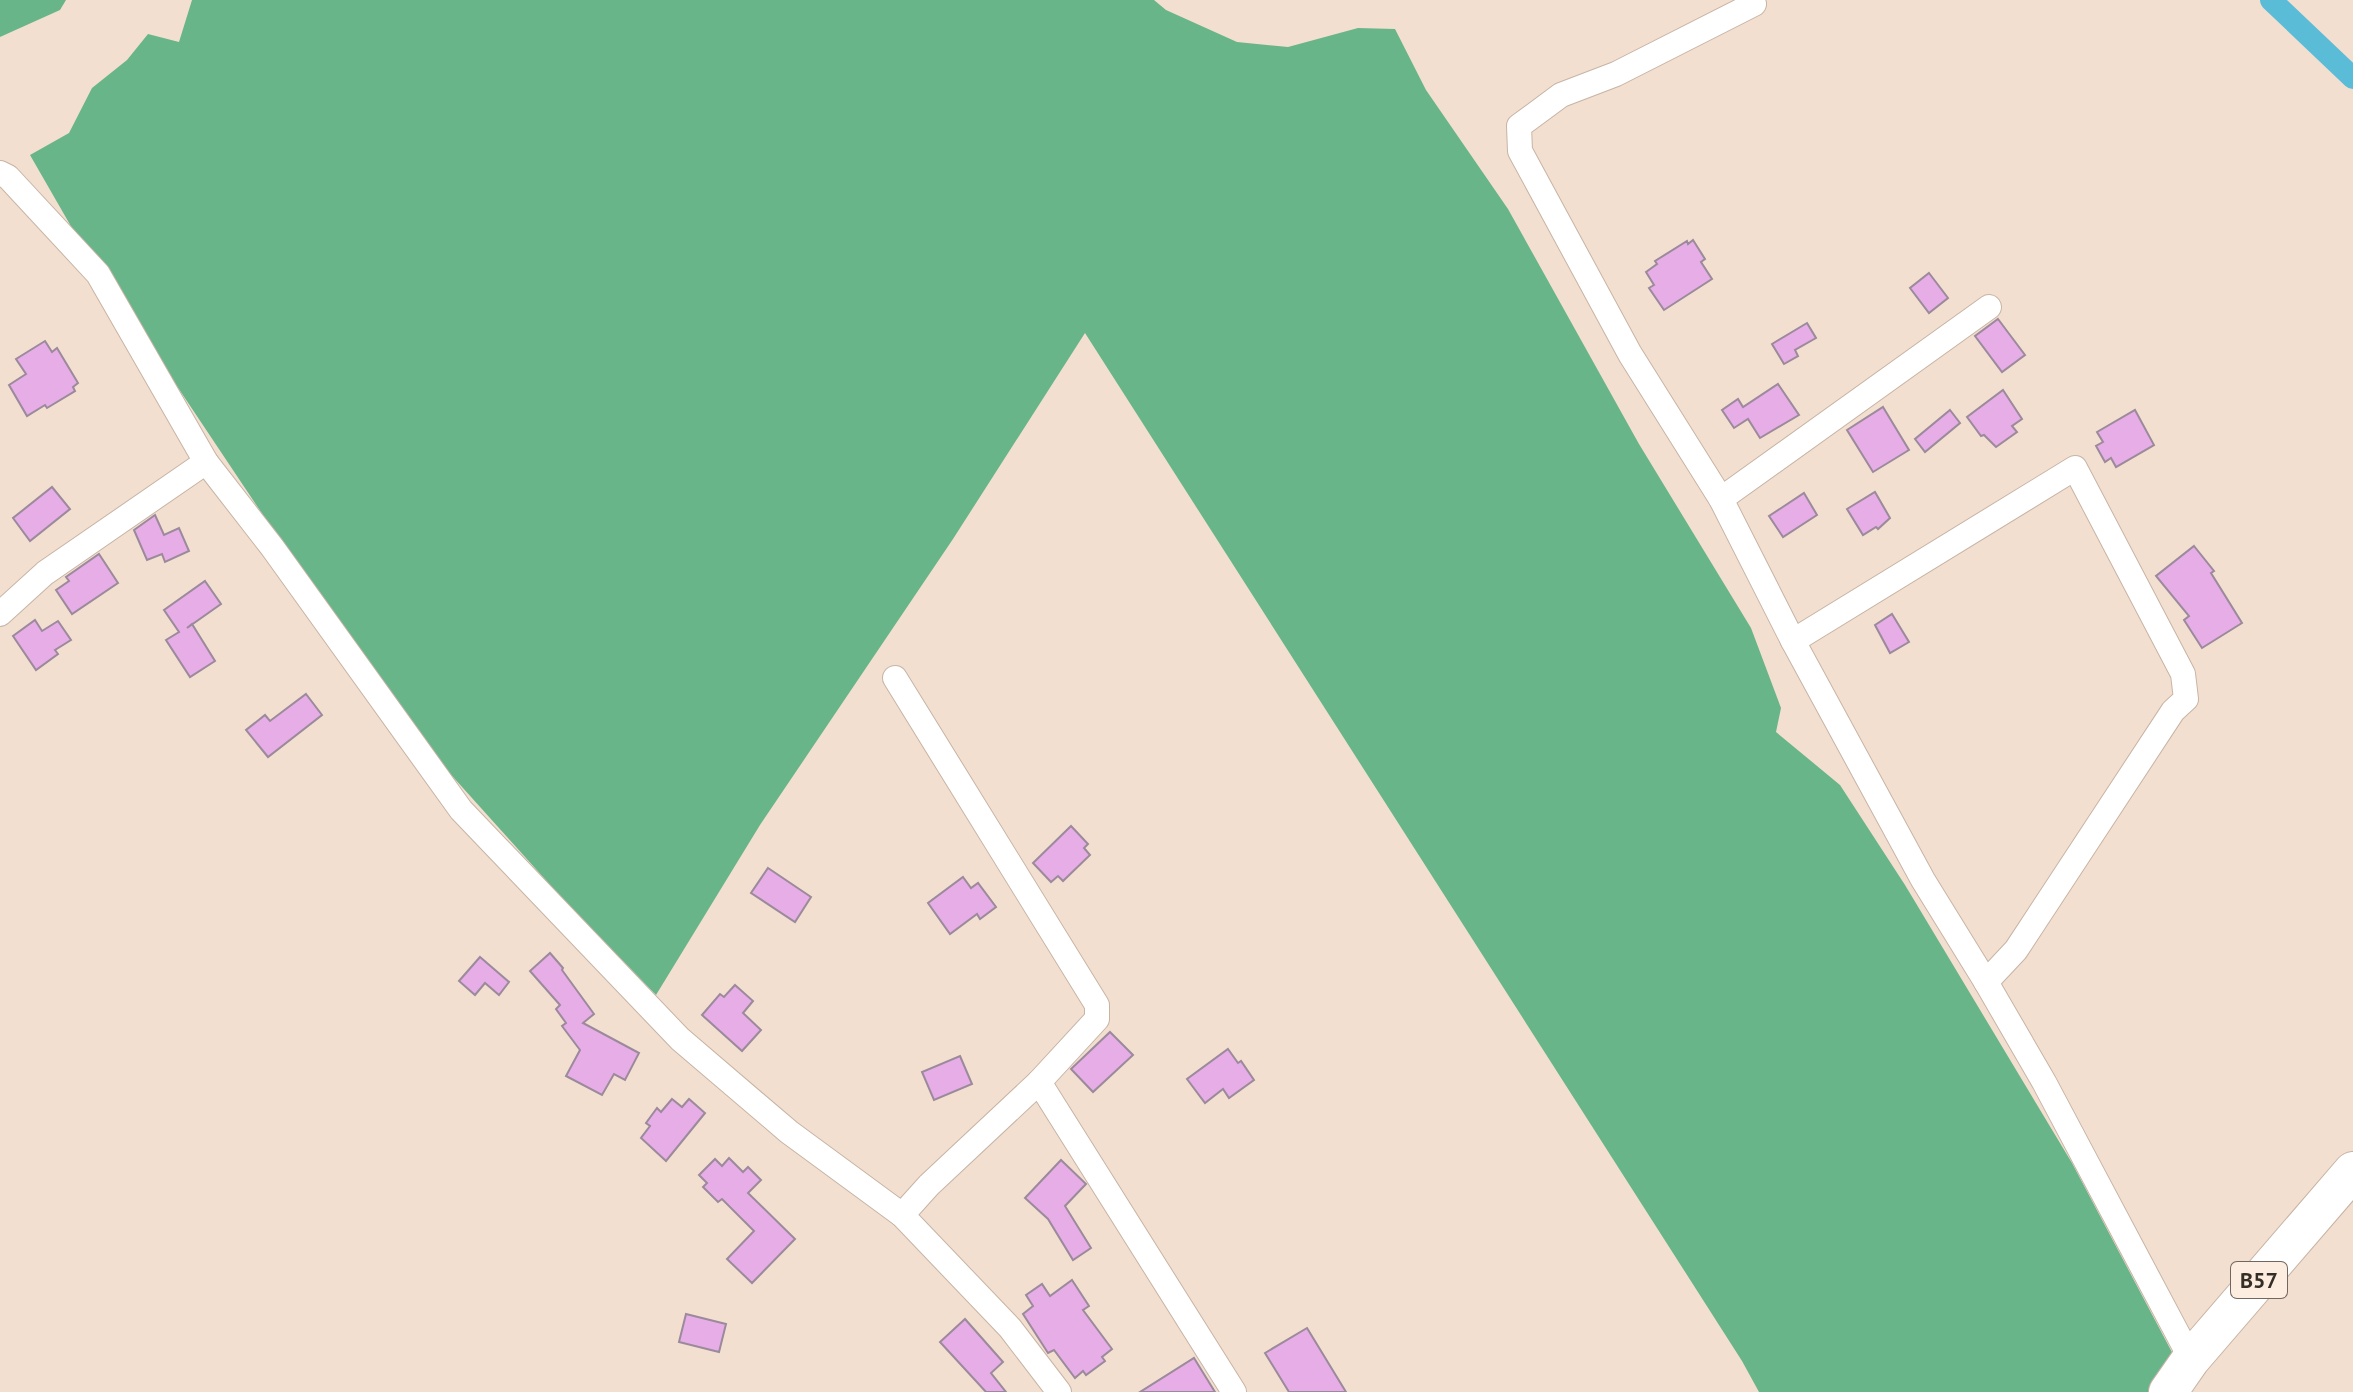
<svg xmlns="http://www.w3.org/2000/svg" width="2353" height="1392" viewBox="0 0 2353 1392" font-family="'PT Sans',sans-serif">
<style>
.forest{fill:#69b58a}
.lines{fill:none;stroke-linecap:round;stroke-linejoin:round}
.canal{stroke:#5bbcd8;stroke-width:22}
.building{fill:#e6ade6;stroke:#9b8a9b;stroke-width:2}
.street-casing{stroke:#c7b4a5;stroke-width:26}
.primary-casing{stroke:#c7b4a5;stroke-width:40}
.street{stroke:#fff;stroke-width:24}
.primary{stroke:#fff;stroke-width:38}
.labels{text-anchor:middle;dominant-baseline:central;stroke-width:6;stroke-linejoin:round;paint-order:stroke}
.shield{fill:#fdede0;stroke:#71675e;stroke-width:2}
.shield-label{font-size:22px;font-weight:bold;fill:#352e27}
</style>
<rect width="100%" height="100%" fill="#f3dfcf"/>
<g class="forest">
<path d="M 0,0 L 66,0 L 60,10 L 0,37 Z"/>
<path d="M 192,0 L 1154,0 L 1166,10 L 1237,42 L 1288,47 L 1358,28 L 1395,29 L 1426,90 L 1508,209 L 1639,444 L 1751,628 L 1781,708 L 1776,732 L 1840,785 L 1905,885 L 2072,1163 L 2174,1356 L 2148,1392 L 1759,1392 L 1742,1361 L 1085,333 L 953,539 L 760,825 L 656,995 L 561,897 L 436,758 L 263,515 L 76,235 L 30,155 L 69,133 L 92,88 L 127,60 L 148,34 L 179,42 Z"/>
</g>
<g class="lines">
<path class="canal" d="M 2271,0 L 2353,78"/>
</g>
<g class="building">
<path d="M 1693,240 L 1705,259 L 1701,262 L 1712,279 L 1664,310 L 1649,288 L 1654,285 L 1646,272 L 1657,264 L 1655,261 L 1687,241 L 1688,244 Z"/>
<path d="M 1929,273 L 1948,298 L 1929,313 L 1910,288 Z"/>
<path d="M 1998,319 L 2025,355 L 2002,372 L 1975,336 Z"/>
<path d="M 1807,323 L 1816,338 L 1795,350 L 1798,356 L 1784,364 L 1772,344 Z"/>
<path d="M 45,341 L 52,352 L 57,348 L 78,383 L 73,387 L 75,391 L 47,408 L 45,405 L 27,416 L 9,385 L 26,374 L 16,359 Z"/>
<path d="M 1778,384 L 1799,415 L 1760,438 L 1748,419 L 1734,428 L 1722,410 L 1738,399 L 1743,407 Z"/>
<path d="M 2003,390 L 2022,419 L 2012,426 L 2017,432 L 1996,447 L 1984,435 L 1981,436 L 1967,417 Z"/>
<path d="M 1883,407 L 1909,450 L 1873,472 L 1847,430 Z"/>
<path d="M 1950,410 L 1960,423 L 1925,452 L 1915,439 Z"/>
<path d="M 2135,410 L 2154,445 L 2116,467 L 2111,458 L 2105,462 L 2096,446 L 2103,442 L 2097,432 Z"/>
<path d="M 52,487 L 70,509 L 30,541 L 13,518 Z"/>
<path d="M 1875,492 L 1890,518 L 1878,529 L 1876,527 L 1863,535 L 1847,509 Z"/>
<path d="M 1804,493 L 1817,515 L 1783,537 L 1769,516 Z"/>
<path d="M 155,515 L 164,535 L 179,528 L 189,551 L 165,562 L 162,554 L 147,560 L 134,530 Z"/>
<path d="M 2194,546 L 2214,571 L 2211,573 L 2242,623 L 2202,648 L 2184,620 L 2189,616 L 2156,576 Z"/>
<path d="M 99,554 L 118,583 L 72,614 L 56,590 L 69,581 L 66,577 Z"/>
<path d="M 205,581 L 221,604 L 187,628 L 192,624 L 215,661 L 190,677 L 166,640 L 179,632 L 164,610 Z"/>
<path d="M 1892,614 L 1909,642 L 1890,653 L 1875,625 Z"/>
<path d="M 35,620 L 42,631 L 58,621 L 71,640 L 55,650 L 58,654 L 36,670 L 13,636 Z"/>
<path d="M 306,694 L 322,715 L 268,757 L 246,730 L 265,715 L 270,721 Z"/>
<path d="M 1071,826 L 1088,844 L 1084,848 L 1090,855 L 1063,881 L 1058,876 L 1051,882 L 1033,863 Z"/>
<path d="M 768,868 L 811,897 L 795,922 L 751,893 Z"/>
<path d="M 963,877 L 971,888 L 978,883 L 996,907 L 980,919 L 977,914 L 950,934 L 928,903 Z"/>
<path d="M 550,953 L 563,968 L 562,970 L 594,1014 L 583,1023 L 639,1053 L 625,1080 L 614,1074 L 602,1095 L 566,1076 L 580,1050 L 562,1026 L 566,1023 L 556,1009 L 560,1005 L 530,971 Z"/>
<path d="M 480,957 L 509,982 L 499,995 L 485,983 L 475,995 L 459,981 Z"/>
<path d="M 735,985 L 753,1001 L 743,1013 L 761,1030 L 742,1051 L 702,1015 L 720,994 L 724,997 Z"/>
<path d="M 1110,1032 L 1133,1055 L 1093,1092 L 1071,1069 Z"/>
<path d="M 1228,1049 L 1238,1063 L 1241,1061 L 1254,1080 L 1229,1098 L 1223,1089 L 1205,1103 L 1187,1079 Z"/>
<path d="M 960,1056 L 972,1084 L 934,1100 L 922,1072 Z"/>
<path d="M 672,1099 L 682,1107 L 689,1099 L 705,1113 L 666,1161 L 641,1138 L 650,1126 L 646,1123 L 657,1108 L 661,1112 Z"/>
<path d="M 729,1158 L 743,1172 L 748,1167 L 761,1180 L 748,1193 L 795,1239 L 752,1283 L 727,1259 L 754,1231 L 722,1199 L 718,1202 L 703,1187 L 707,1183 L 699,1175 L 715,1159 L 722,1166 Z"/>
<path d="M 1061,1160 L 1086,1184 L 1065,1206 L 1091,1248 L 1073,1260 L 1048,1219 L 1025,1198 Z"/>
<path d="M 1072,1280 L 1089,1306 L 1083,1310 L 1112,1349 L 1102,1357 L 1105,1361 L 1086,1375 L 1083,1371 L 1075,1378 L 1054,1350 L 1048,1353 L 1023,1314 L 1033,1306 L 1026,1295 L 1042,1284 L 1050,1296 Z"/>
<path d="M 686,1314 L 726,1324 L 719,1352 L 679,1342 Z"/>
<path d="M 965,1319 L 1003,1362 L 991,1373 L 1006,1392 L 986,1392 L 940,1342 Z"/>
<path d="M 1307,1328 L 1346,1392 L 1289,1392 L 1265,1353 Z"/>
<path d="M 1194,1358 L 1215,1392 L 1140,1392 Z"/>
</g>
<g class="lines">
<defs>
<g id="street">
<path d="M 1754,4 L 1616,74 L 1561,95 L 1519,126 L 1520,151 L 1630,354 L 1721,499 L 1793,641 L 1923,880 L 1986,982 L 2044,1082 L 2191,1359"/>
<path d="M 0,173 L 8,177 L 98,274 L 206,462 L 272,547 L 461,810 L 680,1039 L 789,1132 L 902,1215 L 1010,1328 L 1059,1392"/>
<path d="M 1721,499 L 1989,307"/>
<path d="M 0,614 L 45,573 L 206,462"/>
<path d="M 1793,641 L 2075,468 L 2183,674 L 2186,699 L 2173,711 L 2016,950 L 1986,982"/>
<path d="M 895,678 L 1097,1005 L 1097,1019 L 1039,1082"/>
<path d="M 902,1215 L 929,1185 L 1039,1082 L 1234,1392"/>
</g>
<path id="primary" d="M 2168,1392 L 2191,1359 L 2353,1171"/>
</defs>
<use href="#street" class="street-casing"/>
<use href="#primary" class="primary-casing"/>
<use href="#street" class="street"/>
<use href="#primary" class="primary"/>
</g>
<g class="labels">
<rect class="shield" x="2231" y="1262" width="56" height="36" rx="6"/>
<g class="shield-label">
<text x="2259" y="1280">B57</text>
</g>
</g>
</svg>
